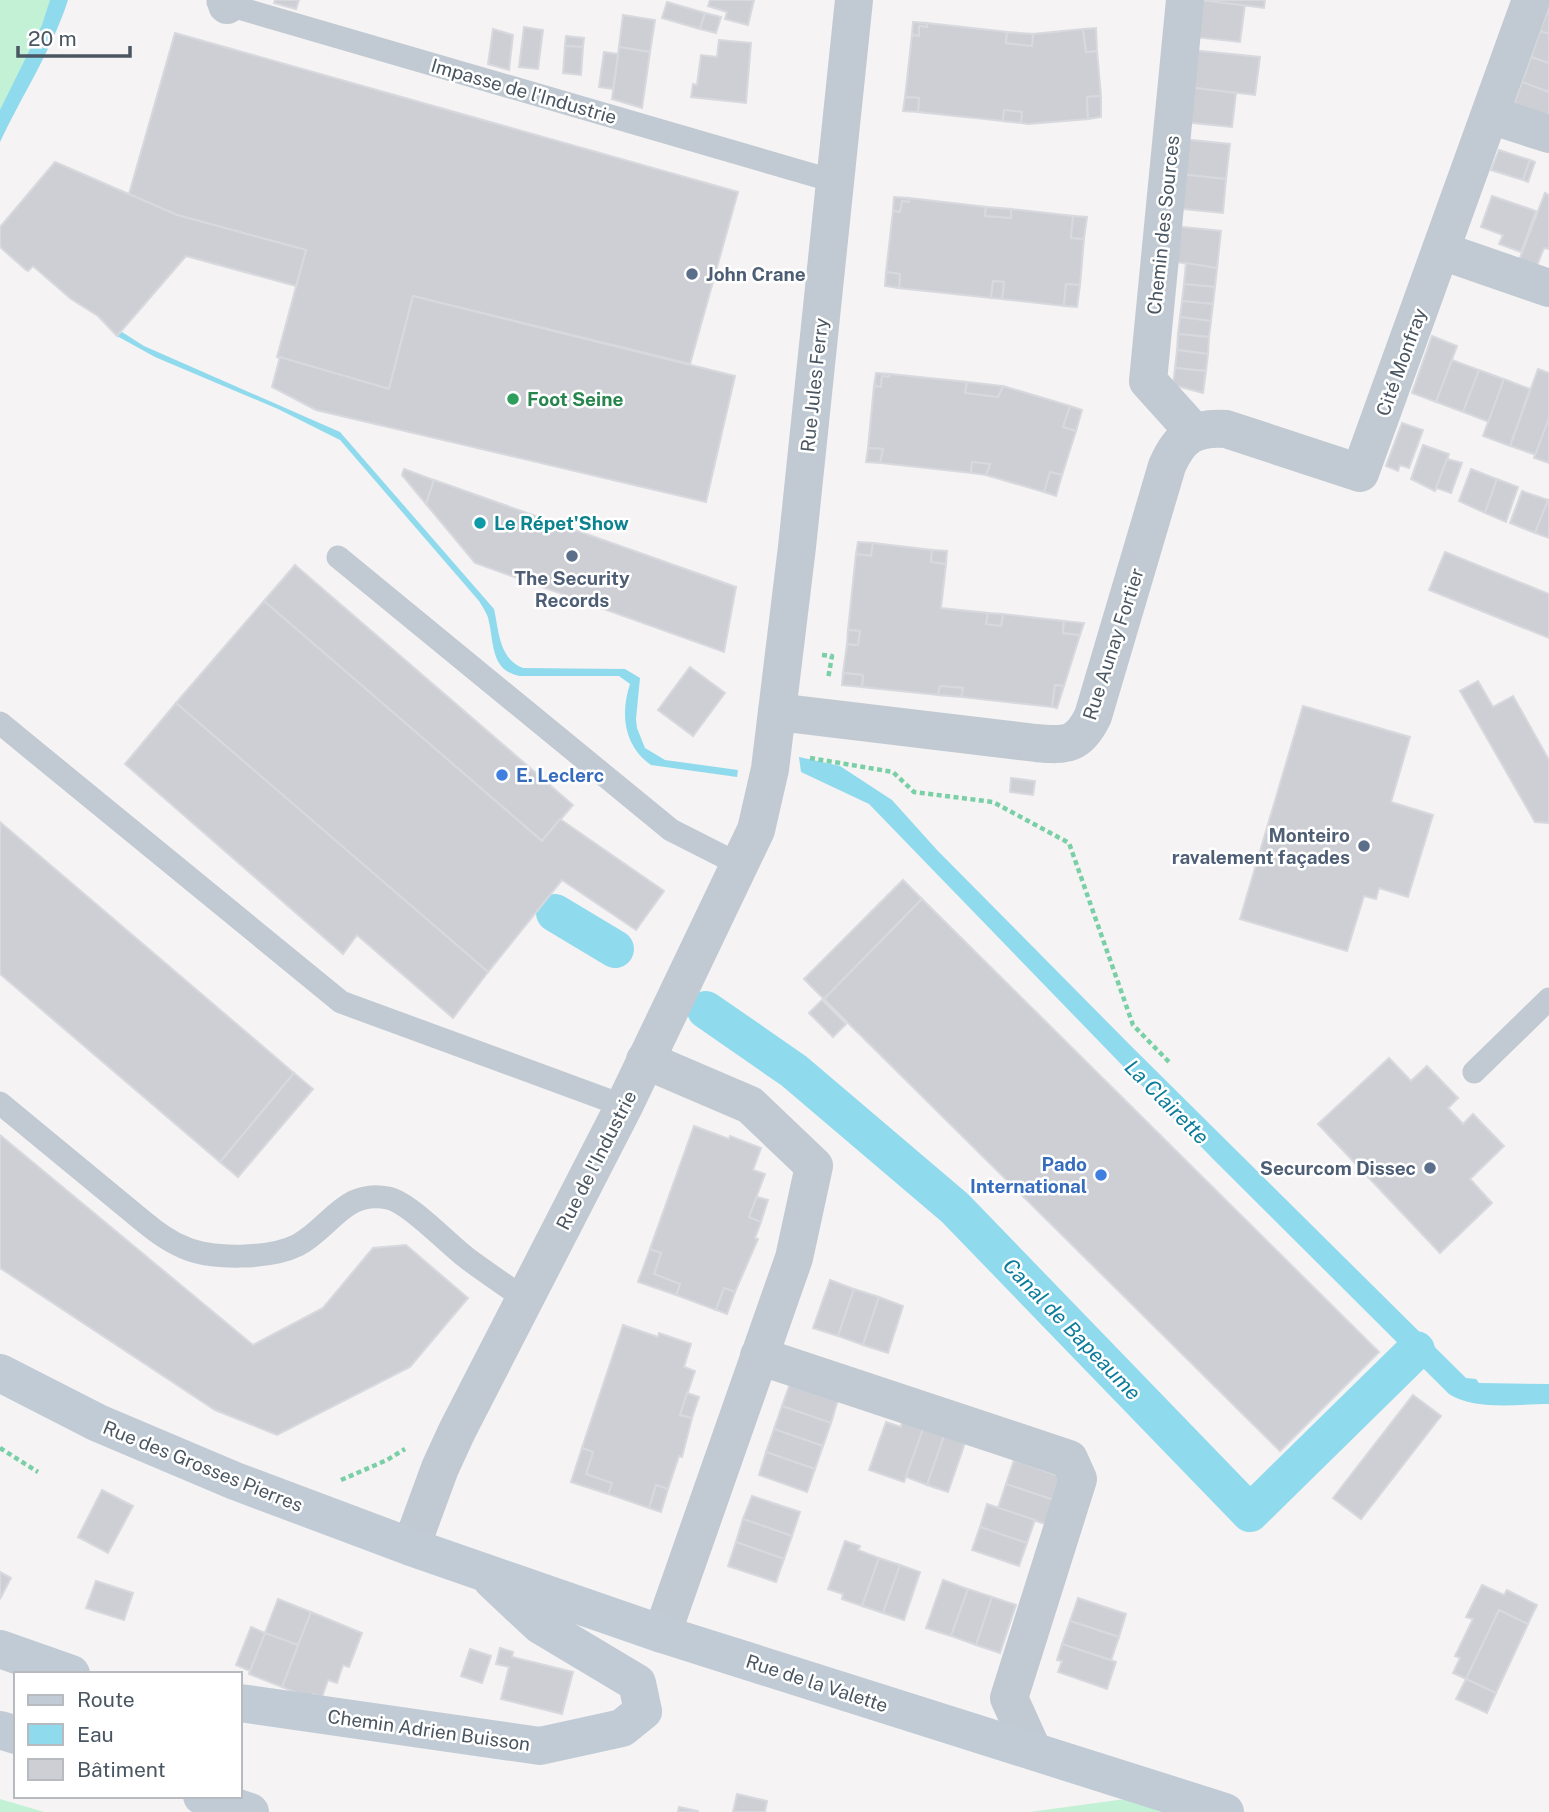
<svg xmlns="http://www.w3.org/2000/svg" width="1549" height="1812" viewBox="0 0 1549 1812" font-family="'Public Sans',sans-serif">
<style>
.green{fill:#c3f1d5}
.water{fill:#90daee}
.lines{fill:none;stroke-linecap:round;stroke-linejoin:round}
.canal{stroke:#90daee;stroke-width:38}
.building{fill:#cdcfd5;stroke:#d7d9de;stroke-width:2}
.path{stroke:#7ad0a6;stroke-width:4.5;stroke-dasharray:5 3.5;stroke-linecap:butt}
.lane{stroke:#c1cad2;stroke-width:23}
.street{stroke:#c1cad2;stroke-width:38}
.secondary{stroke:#c1cbd6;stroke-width:38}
.service-dot{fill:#5c6f8a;stroke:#fff;stroke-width:2.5}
.leisure-dot{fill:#2e9e5b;stroke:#fff;stroke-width:2.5}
.culture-dot{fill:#0f9aa8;stroke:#fff;stroke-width:2.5}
.shop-dot{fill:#3f7fe0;stroke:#fff;stroke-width:2.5}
.labels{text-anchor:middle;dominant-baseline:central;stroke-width:5;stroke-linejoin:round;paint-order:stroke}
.street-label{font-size:19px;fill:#4a5661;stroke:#fff}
.service-label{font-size:19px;font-weight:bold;fill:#4e5e75;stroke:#fff;text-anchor:end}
.leisure-label{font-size:19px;font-weight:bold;fill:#27864d;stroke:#fff;text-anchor:start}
.culture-label{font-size:19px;font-weight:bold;fill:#0d838f;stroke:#fff;text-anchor:start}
.shop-label{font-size:19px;font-weight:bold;fill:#366cbe;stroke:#fff;text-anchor:start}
.water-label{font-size:21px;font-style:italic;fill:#0c7c9b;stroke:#fff}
</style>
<rect width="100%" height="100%" fill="#f5f3f3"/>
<g class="green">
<path d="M 0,0 L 60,0 L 0,127 Z"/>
<path d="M 0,1799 L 44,1812 L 0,1812 Z"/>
<path d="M 1125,1799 L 1166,1812 L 1030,1812 Z"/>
</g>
<g class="water">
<path d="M 50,0 L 68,0 C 51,52 23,93 0,142 L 0,110 L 42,25 Z"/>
<path d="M 122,332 L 144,346 L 340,432 L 494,609 C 499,631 499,659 523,668 L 625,669 L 640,678 L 636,719 L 637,728 L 645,748 L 665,760 L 738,770 L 737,777 L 651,765 C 624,746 620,714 630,684 L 619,676 L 520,676 C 491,671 494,644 489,622 C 488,614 483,608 479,601 L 340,440 L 278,409 L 155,357 L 117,336 Z"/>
<path d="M 799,757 L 840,766 L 892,800 L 937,850 L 1129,1044 L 1466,1378 L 1476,1379 L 1479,1383 L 1549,1384 L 1549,1404 C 1519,1404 1476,1411 1449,1394 L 1212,1158 L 869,804 L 801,772 Z"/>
</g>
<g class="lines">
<g class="canal">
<path d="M 555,913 L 615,949"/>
<path d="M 706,1010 L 794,1071 L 955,1208 L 1250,1513 L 1416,1350"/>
</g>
</g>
<g class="building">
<path d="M 275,0 L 299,0 L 296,9 L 274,3 Z"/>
<path d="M 710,0 L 754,0 L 748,25 L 725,19 L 727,12 L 708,6 Z"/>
<path d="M 1202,0 L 1245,5 L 1240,42 L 1193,37 Z"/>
<path d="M 1202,0 L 1265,0 L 1264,8 Z"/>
<path d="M 667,2 L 705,13 L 700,29 L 662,18 Z"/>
<path d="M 1549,7 L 1549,34 L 1540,31 Z"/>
<path d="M 705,13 L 721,17 L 716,33 L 700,29 Z"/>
<path d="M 623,15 L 655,20 L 650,52 L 619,47 Z"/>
<path d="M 913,22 L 927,23 L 927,27 L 919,26 L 919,36 L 912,35 Z"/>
<path d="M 927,23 L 1007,32 L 1006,43 L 1032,46 L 1033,34 L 1083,29 L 1086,52 L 1097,51 L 1101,96 L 1087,97 L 1088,119 L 1028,124 L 1021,123 L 1022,112 L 1004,110 L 1003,121 L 918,112 L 919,98 L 905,97 L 912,35 L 919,36 L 919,26 L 927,27 Z"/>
<path d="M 524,27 L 543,30 L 538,69 L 519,67 Z"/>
<path d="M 1096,28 L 1097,51 L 1086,52 L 1083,29 Z"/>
<path d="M 493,29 L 513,35 L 509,70 L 488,64 Z"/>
<path d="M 1540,31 L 1549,34 L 1549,63 L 1531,57 Z"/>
<path d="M 1007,32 L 1033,34 L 1032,46 L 1006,43 Z"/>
<path d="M 175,33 L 738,192 L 690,364 L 413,296 L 389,389 L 277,357 L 306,250 L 177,215 L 129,194 Z"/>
<path d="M 566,36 L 584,38 L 583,47 L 565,46 Z"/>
<path d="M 719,40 L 751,43 L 746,103 L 691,97 L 693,84 L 697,85 L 701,55 L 717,57 Z"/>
<path d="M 565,46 L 583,47 L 581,75 L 563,73 Z"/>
<path d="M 619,47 L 650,52 L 642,108 L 612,99 Z"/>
<path d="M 1191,50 L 1260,57 L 1255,95 L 1187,87 Z"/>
<path d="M 604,52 L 618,54 L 613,89 L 599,87 Z"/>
<path d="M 1531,57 L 1549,63 L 1549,92 L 1522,82 Z"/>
<path d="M 1522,82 L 1549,92 L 1549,120 L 1513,107 Z"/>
<path d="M 1187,87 L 1236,93 L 1232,127 L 1183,122 Z"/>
<path d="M 1101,96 L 1101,117 L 1088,119 L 1087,97 Z"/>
<path d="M 905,97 L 919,98 L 918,112 L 903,111 Z"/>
<path d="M 1004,110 L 1022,112 L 1021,123 L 1003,121 Z"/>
<path d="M 1182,139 L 1230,144 L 1226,179 L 1178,174 Z"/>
<path d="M 1499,150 L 1530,160 L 1523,180 L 1491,170 Z"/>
<path d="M 1530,160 L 1535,162 L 1528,182 L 1523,180 Z"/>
<path d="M 55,162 L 177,215 L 306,250 L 296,286 L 186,256 L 117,336 L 98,316 L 71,299 L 33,266 L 28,271 L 26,270 L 0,247 L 0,227 Z"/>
<path d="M 1178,174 L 1226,179 L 1223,213 L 1174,208 Z"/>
<path d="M 1545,193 L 1549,195 L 1549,249 L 1544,248 L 1536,268 L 1518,263 Z"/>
<path d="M 1492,196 L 1536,211 L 1521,252 L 1499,244 L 1503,235 L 1481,227 Z"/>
<path d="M 894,197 L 909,198 L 909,202 L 902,201 L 900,212 L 893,211 Z"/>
<path d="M 909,198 L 986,207 L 985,216 L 1011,218 L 1011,209 L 1073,216 L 1071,238 L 1084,239 L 1080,285 L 1066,284 L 1064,306 L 1002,299 L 1004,282 L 993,281 L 991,298 L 899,288 L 900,274 L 886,272 L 893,211 L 900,212 L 902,201 L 909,202 Z"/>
<path d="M 986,207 L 1011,209 L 1011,218 L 985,216 Z"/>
<path d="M 1073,216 L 1087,217 L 1084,239 L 1071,238 Z"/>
<path d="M 1173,226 L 1221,231 L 1217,268 L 1169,261 Z"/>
<path d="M 1186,263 L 1217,268 L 1215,287 L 1184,284 Z"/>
<path d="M 886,272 L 900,274 L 899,288 L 885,286 Z"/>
<path d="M 993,281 L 1004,282 L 1002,299 L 991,298 Z"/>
<path d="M 1066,284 L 1080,285 L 1077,307 L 1064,306 Z"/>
<path d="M 1184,284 L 1215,287 L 1213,304 L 1182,301 Z"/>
<path d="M 413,296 L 735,376 L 706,502 L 316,410 L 272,387 L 280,357 L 389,389 Z"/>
<path d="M 1182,301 L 1213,304 L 1211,321 L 1180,317 Z"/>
<path d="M 1180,317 L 1211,321 L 1209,337 L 1178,334 Z"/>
<path d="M 1178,334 L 1209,337 L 1208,354 L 1177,350 Z"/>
<path d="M 1432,336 L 1457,346 L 1436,402 L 1412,393 Z"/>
<path d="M 1177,350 L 1208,354 L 1206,371 L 1175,368 Z"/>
<path d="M 1452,360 L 1479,370 L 1463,412 L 1436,402 Z"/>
<path d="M 1175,368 L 1206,371 L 1203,393 L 1173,385 Z"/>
<path d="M 1538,369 L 1549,373 L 1549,418 L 1536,455 L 1510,446 Z"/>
<path d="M 1479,370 L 1504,379 L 1489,422 L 1463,412 Z"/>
<path d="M 876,373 L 890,374 L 889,377 L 882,376 L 881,387 L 874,386 Z"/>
<path d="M 890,374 L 967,382 L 965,393 L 998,397 L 1003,386 L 1070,406 L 1063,427 L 1076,431 L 1062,475 L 1050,472 L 1044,492 L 986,475 L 990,464 L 972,462 L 971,473 L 880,463 L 883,449 L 868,448 L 874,386 L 881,387 L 882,376 L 889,377 Z"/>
<path d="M 1504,379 L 1530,389 L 1510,446 L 1483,436 Z"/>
<path d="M 967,382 L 1003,386 L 998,397 L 965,393 Z"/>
<path d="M 1070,406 L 1082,410 L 1076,431 L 1063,427 Z"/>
<path d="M 1549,418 L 1549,463 L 1534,458 Z"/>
<path d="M 1402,423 L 1423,430 L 1409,468 L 1400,465 L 1398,471 L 1386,466 Z"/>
<path d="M 1423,445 L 1449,454 L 1435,491 L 1411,479 Z"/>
<path d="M 868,448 L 883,449 L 880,463 L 866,462 Z"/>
<path d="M 1447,459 L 1462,463 L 1451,493 L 1436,488 Z"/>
<path d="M 972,462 L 990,464 L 986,475 L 971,473 Z"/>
<path d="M 404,469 L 434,480 L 426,504 L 402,475 Z"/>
<path d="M 1471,469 L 1497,479 L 1485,513 L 1459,501 Z"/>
<path d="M 1050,472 L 1062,475 L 1056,496 L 1044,492 Z"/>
<path d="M 1497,479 L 1518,487 L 1506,522 L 1485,513 Z"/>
<path d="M 434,480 L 736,587 L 724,652 L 475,563 L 426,504 Z"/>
<path d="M 1522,491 L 1548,500 L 1535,533 L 1510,523 Z"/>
<path d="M 1548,500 L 1549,501 L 1549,538 L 1535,533 Z"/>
<path d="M 858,542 L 873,543 L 871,556 L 856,554 Z"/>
<path d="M 873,543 L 932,550 L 931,562 L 946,564 L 941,608 L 988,613 L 986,624 L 1001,626 L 1003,614 L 1064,621 L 1063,633 L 1080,635 L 1064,686 L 1055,685 L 1052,707 L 961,697 L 963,688 L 940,686 L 938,695 L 862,687 L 863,675 L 843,673 L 847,644 L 858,645 L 860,631 L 848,630 L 856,554 L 871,556 Z"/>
<path d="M 932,550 L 947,551 L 946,564 L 931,562 Z"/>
<path d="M 1445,552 L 1549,594 L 1549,638 L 1429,590 Z"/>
<path d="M 295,565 L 573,805 L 542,841 L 264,601 Z"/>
<path d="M 264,601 L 542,841 L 560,819 L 664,891 L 636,930 L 562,880 L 488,972 L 176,703 Z"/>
<path d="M 988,613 L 1003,614 L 1001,626 L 986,624 Z"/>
<path d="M 1064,621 L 1084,623 L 1080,635 L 1063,633 Z"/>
<path d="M 848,630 L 860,631 L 858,645 L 847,644 Z"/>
<path d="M 690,667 L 725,693 L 693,736 L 658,710 Z"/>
<path d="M 843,673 L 863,675 L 862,687 L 842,685 Z"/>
<path d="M 1478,681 L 1493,707 L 1513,696 L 1549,760 L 1549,823 L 1535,822 L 1460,691 Z"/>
<path d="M 1055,685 L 1064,686 L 1057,708 L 1052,707 Z"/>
<path d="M 940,686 L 963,688 L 961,697 L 938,695 Z"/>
<path d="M 176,703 L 488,972 L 453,1018 L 357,935 L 343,954 L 125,764 Z"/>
<path d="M 1303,706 L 1410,737 L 1391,802 L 1433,815 L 1408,897 L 1379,888 L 1376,899 L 1364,896 L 1347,951 L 1240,919 Z"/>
<path d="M 1011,778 L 1035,781 L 1033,795 L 1010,792 Z"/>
<path d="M 0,822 L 294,1073 L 220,1162 L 0,974 Z"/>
<path d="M 903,880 L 922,899 L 824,999 L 804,979 Z"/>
<path d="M 922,899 L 1379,1352 L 1280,1451 L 824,999 Z"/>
<path d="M 822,1000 L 846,1024 L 833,1037 L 809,1013 Z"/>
<path d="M 1389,1058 L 1411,1081 L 1427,1066 L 1458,1098 L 1448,1108 L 1463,1124 L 1473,1114 L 1504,1146 L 1470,1179 L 1492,1203 L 1440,1253 L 1318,1124 Z"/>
<path d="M 294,1073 L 313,1089 L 238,1177 L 220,1162 Z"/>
<path d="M 694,1126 L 729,1139 L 730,1136 L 761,1148 L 753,1170 L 765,1174 L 749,1217 L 761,1222 L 755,1238 L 758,1239 L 735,1292 L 724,1288 L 716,1310 L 676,1295 L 680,1284 L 654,1274 L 661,1253 L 650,1249 Z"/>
<path d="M 0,1135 L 253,1345 L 323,1308 L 373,1248 L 406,1245 L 468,1298 L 410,1367 L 277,1435 L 215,1410 L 0,1268 Z"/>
<path d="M 757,1197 L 768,1200 L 761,1222 L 749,1217 Z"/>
<path d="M 650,1249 L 661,1253 L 654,1274 L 680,1284 L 676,1295 L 638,1282 Z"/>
<path d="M 830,1280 L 854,1289 L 838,1336 L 813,1328 Z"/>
<path d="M 724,1288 L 735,1292 L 727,1314 L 716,1310 Z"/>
<path d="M 854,1289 L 879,1297 L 863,1345 L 838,1336 Z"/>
<path d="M 879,1297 L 903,1306 L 888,1353 L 863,1345 Z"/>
<path d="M 623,1325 L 658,1337 L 659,1333 L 691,1344 L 684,1367 L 695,1371 L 680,1415 L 692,1418 L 682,1457 L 679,1456 L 668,1489 L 656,1485 L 649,1508 L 608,1494 L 612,1483 L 586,1474 L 593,1452 L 582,1448 Z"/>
<path d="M 790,1384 L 838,1400 L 831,1423 L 782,1406 Z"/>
<path d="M 687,1393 L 699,1397 L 692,1418 L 680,1415 Z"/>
<path d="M 1413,1395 L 1441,1416 L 1361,1519 L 1333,1498 Z"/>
<path d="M 782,1406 L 831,1423 L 823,1446 L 774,1429 Z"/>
<path d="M 886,1422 L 901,1427 L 902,1422 L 923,1429 L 904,1482 L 869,1470 Z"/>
<path d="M 774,1429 L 823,1446 L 815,1469 L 766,1452 Z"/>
<path d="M 923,1429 L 944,1436 L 927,1485 L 906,1477 Z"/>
<path d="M 944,1436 L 965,1443 L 948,1492 L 927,1485 Z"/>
<path d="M 582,1448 L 593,1452 L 586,1474 L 612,1483 L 608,1494 L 571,1482 Z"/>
<path d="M 766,1452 L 815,1469 L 807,1492 L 759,1475 Z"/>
<path d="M 1014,1460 L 1062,1477 L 1054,1500 L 1006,1484 Z"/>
<path d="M 1006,1484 L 1054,1500 L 1045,1524 L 998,1508 Z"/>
<path d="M 656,1485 L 668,1489 L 661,1512 L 649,1508 Z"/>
<path d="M 102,1490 L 133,1506 L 108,1553 L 78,1537 Z"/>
<path d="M 752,1496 L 800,1512 L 792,1536 L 743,1519 Z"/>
<path d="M 987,1504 L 1035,1520 L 1027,1543 L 980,1527 Z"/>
<path d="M 743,1519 L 792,1536 L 784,1559 L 736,1542 Z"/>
<path d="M 980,1527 L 1027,1543 L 1019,1566 L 972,1550 Z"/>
<path d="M 845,1541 L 860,1546 L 858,1550 L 879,1558 L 862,1606 L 842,1599 L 843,1594 L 828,1589 Z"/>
<path d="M 736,1542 L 784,1559 L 776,1582 L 728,1566 Z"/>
<path d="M 879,1558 L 900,1565 L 883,1613 L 862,1606 Z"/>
<path d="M 900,1565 L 920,1572 L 904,1620 L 883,1613 Z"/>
<path d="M 0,1572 L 11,1578 L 0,1599 Z"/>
<path d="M 943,1580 L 968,1589 L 951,1636 L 926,1628 Z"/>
<path d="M 96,1581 L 133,1593 L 124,1620 L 86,1608 Z"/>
<path d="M 1482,1585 L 1504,1595 L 1507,1590 L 1537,1605 L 1528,1624 L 1499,1610 L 1466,1679 L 1453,1673 L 1460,1658 L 1455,1656 L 1473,1619 L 1466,1617 Z"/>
<path d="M 968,1589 L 992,1597 L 976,1645 L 951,1636 Z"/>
<path d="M 992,1597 L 1016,1605 L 1000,1653 L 976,1645 Z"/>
<path d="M 1078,1598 L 1126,1614 L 1119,1637 L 1070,1621 Z"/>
<path d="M 278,1599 L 311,1612 L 298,1645 L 265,1633 Z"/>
<path d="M 1499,1610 L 1528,1624 L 1496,1693 L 1466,1679 Z"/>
<path d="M 311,1612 L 362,1633 L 349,1667 L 343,1665 L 337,1683 L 328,1680 L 322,1697 L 313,1694 L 312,1699 L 282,1687 Z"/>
<path d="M 1070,1621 L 1119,1637 L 1111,1660 L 1062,1644 Z"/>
<path d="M 251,1627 L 265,1633 L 250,1671 L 236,1665 Z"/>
<path d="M 265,1633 L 298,1645 L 282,1687 L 249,1674 Z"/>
<path d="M 1062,1644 L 1116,1662 L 1107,1689 L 1058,1672 L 1062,1661 L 1057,1660 Z"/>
<path d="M 500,1648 L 513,1652 L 512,1657 L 573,1672 L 562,1714 L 501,1699 L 509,1667 L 496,1664 Z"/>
<path d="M 470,1649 L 491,1656 L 482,1683 L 461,1676 Z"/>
<path d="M 1466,1679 L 1496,1693 L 1487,1713 L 1456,1699 Z"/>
<path d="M 737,1794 L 767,1801 L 765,1812 L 733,1812 Z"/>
<path d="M 679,1807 L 698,1811 L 698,1812 L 678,1812 Z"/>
</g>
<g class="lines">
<g class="path">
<path d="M 822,655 L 832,656 L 828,679"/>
<path d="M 810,758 L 893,772 L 914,792 L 993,802 L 1069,843 L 1133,1025 L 1169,1062"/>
<path d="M 0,1448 L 38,1472"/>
<path d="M 341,1480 L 387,1460 L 405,1449"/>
</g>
<g class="lane">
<path d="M 218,2 L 837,182"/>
<path d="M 338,557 L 671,830 L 740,865"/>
<path d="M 0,723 L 341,1002 L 624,1106"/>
<path d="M 1474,1072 L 1549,999"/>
<path d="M 0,1103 L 143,1221 C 155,1231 168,1241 183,1247 C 211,1260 270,1259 298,1245 C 331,1227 345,1189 388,1198 C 409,1202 449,1245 468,1259 C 487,1273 506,1286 525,1299"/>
</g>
<g class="street">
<path d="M 1185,0 L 1148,381 L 1194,432"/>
<path d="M 227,5 L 229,0"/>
<path d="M 1490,115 L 1549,134"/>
<path d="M 1442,251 L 1549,288"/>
<path d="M 777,712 L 1036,743 C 1067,746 1079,745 1093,716 L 1167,466 C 1180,436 1194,427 1226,429 L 1360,473 L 1531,0"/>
<path d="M 645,1060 L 750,1105 L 814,1166 L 794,1258 L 662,1634"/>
<path d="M 759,1356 L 1069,1459 L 1078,1479 L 1009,1698 L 1033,1751"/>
<path d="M 411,1547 L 440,1468 L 457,1431 L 624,1106 L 756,830 L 770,769 L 797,547 L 854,0"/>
</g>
<g class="secondary">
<path d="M 0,1373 L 98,1423 L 235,1481 L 411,1547 L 662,1634 L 1225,1812"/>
<path d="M 0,1649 L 71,1674"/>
<path d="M 240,1703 L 540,1746 L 622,1728 L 643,1711 L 637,1683 L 540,1625 L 492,1580"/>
<path d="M 0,1730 L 16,1735"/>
<path d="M 202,1796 L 250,1812"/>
</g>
</g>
<g class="service-dot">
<circle cx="692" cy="274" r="7"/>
<circle cx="572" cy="556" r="7"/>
<circle cx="1364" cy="846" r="7"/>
<circle cx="1430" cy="1168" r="7"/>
</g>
<circle class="leisure-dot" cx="513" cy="399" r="7"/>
<circle class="culture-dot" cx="480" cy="523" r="7"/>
<g class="shop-dot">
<circle cx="502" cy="775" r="7"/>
<circle cx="1101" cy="1175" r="7"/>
</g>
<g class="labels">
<g class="street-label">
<text transform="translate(524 91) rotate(16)">Impasse de l'Industrie</text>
<text transform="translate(1163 225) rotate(-84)">Chemin des Sources</text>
<text transform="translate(1401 362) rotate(-70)">Cité Monfray</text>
<text transform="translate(814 385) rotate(-84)">Rue Jules Ferry</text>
<text transform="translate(1113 644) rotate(-72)">Rue Aunay Fortier</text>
<text transform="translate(596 1160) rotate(-63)">Rue de l'Industrie</text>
<text transform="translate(203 1466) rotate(22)">Rue des Grosses Pierres</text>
<text transform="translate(817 1683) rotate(18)">Rue de la Valette</text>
<text transform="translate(429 1730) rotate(8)">Chemin Adrien Buisson</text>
</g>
<g class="service-label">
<text x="706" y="274" text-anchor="start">John Crane</text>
<text x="572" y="578" text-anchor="middle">The Security<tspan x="572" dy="22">Records</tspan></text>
<text x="1350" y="835">Monteiro<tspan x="1350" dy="22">ravalement façades</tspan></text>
<text x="1416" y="1168">Securcom Dissec</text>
</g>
<g class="leisure-label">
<text x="527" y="399">Foot Seine</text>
</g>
<g class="culture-label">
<text x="494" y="523">Le Répet'Show</text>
</g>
<g class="shop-label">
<text x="516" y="775">E. Leclerc</text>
<text x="1087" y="1164" text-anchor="end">Pado<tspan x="1087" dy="22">International</tspan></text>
</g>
<g class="water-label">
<text transform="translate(1167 1102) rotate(45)">La Clairette</text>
<text transform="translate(1072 1329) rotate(46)">Canal de Bapeaume</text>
</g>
</g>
<rect x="14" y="1672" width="228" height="126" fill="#ffffff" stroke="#b7bbc0" stroke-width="2"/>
<rect x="28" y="1695" width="35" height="10" fill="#c1cbd6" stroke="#b7bbc0" stroke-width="2"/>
<text x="77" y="1707" font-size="21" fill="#4a5661">Route</text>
<rect x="28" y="1724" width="35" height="21" fill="#90daee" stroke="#b7bbc0" stroke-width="2"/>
<text x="77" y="1742" font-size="21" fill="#4a5661">Eau</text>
<rect x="28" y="1759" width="35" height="21" fill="#cdcfd5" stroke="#b7bbc0" stroke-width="2"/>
<text x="77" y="1777" font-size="21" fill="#4a5661">Bâtiment</text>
<path d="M18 46v10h112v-10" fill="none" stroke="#4a5661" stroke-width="3.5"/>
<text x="28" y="46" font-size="21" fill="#4a5661" stroke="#ffffff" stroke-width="5" paint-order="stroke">20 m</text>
</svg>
